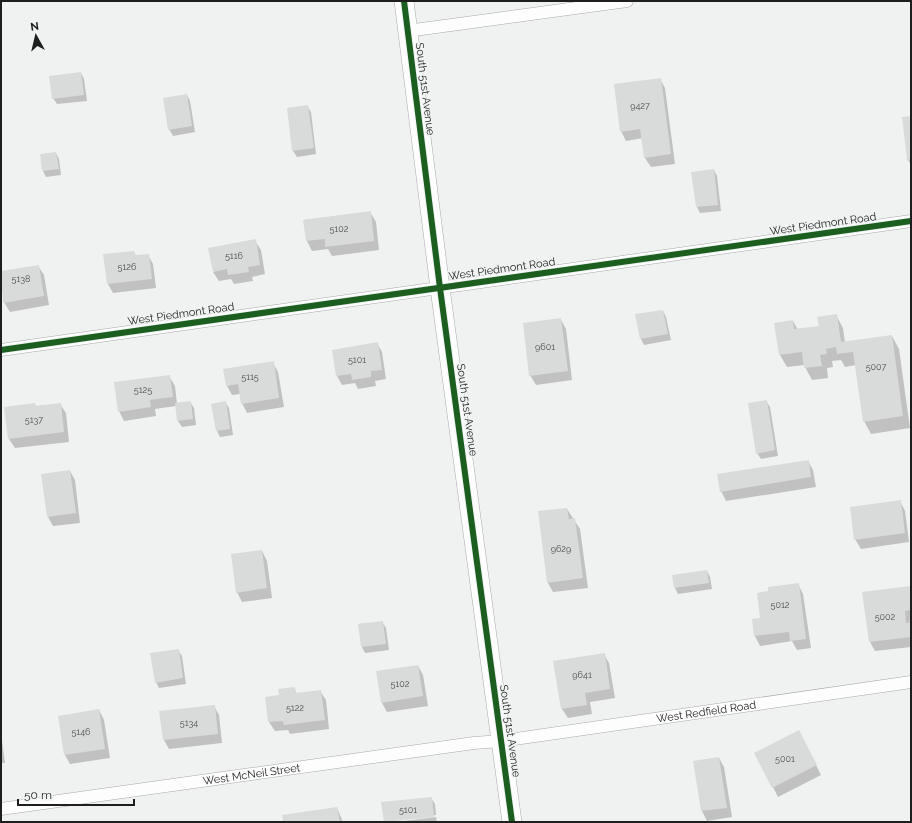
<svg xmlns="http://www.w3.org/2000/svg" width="912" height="823" viewBox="0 0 912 823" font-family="Raleway,sans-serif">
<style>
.shadow{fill:#0003}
.building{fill:#d9dada}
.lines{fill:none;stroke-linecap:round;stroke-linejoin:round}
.minor-casing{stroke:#a8aaaa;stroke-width:13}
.primary-casing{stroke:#a8aaaa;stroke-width:20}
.minor{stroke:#fdfdfd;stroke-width:12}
.primary{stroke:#fdfdfd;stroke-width:19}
.cycleway-casing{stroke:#eff3f2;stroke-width:8}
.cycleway{stroke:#1b5e20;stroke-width:6}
.labels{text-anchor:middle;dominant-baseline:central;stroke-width:3;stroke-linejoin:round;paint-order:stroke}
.number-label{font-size:9px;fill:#4d4e4e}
.street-label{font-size:11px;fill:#1d1e1e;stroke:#eff3f2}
</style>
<rect width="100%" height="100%" fill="#f0f2f1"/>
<g class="shadow">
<path d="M 81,73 L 84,79 L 87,101 L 57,104 L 53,98 Z"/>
<path d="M 660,79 L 665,88 L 675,164 L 651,167 L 645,158 L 643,138 L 626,141 L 621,131 Z"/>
<path d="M 187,95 L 190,101 L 195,132 L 173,136 L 169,129 Z"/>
<path d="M 307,106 L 311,112 L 316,154 L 297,157 L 293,151 Z"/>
<path d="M 911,117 L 911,165 L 908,160 Z"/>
<path d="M 56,153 L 59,159 L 61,175 L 46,177 L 43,171 Z"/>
<path d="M 714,170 L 717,176 L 721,211 L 700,213 L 697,207 Z"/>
<path d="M 370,212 L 376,222 L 379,250 L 332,256 L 328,249 L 312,251 L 307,241 L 304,220 Z"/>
<path d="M 255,241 L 261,250 L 265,274 L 252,277 L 253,281 L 234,284 L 231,279 L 219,281 L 213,272 Z"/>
<path d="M 134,252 L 136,256 L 148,255 L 153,264 L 156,288 L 113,293 L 108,284 Z"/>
<path d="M 38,266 L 44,275 L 49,305 L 10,312 L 4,302 L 1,272 Z"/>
<path d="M 663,311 L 666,317 L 671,340 L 644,345 L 641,339 L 636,315 Z"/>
<path d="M 836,315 L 843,328 L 845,343 L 892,336 L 899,349 L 910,428 L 871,434 L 864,421 L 856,365 L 845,367 L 841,360 L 832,361 L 833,367 L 827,368 L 828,378 L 812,380 L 804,365 L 787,367 L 780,355 L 793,321 L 798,330 L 820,327 Z"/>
<path d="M 561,320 L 566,329 L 572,380 L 536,385 L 530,375 Z"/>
<path d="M 377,343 L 382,352 L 386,379 L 375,381 L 376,386 L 358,389 L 355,383 L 342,385 L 337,376 Z"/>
<path d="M 273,363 L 278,372 L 284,407 L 247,413 L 242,403 L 240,394 L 232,395 L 227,386 Z"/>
<path d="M 169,376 L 175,386 L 177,404 L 190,402 L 194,408 L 196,425 L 182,427 L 178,421 L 176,406 L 155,409 L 156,416 L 124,421 L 119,411 Z"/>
<path d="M 766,401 L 770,407 L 778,456 L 761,459 L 757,453 Z"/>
<path d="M 225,402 L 229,408 L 233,435 L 220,437 L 217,431 Z"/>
<path d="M 60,404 L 66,413 L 69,442 L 15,448 L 9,439 L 36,406 Z"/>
<path d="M 808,461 L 813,470 L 816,487 L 726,501 L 721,491 Z"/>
<path d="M 70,471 L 75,480 L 80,523 L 53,526 L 48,517 Z"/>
<path d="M 900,501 L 905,511 L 909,542 L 861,549 L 855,539 Z"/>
<path d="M 567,509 L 580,529 L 588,588 L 553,592 L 548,583 L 539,512 Z"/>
<path d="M 262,551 L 267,561 L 272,598 L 242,602 L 237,592 Z"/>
<path d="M 707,571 L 710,577 L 712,589 L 678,594 L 675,588 Z"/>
<path d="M 798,584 L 803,594 L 811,648 L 797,650 L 792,641 L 760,646 L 755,636 L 753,620 L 761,619 Z"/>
<path d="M 911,587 L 911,620 L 909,620 L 911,623 L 911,647 L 875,651 L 870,642 Z"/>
<path d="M 382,622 L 386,628 L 389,650 L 365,653 L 362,647 L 359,624 Z"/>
<path d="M 178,650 L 182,656 L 186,684 L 159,688 L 156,682 Z"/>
<path d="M 604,654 L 609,663 L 615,698 L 590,702 L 592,714 L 568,718 L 562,709 L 555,662 Z"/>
<path d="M 418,666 L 423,675 L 428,706 L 387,712 L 382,703 Z"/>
<path d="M 294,688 L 297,694 L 320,691 L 326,700 L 329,729 L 290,734 L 288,730 L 275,731 L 269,722 L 266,698 L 280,696 Z"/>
<path d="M 214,706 L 219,715 L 222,743 L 169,749 L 164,740 L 160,712 Z"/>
<path d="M 99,710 L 104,720 L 110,758 L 70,764 L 65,755 Z"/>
<path d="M 1,733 L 5,763 L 1,763 Z"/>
<path d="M 804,741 L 821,775 L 778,797 L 773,787 Z"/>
<path d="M 719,758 L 724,767 L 732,817 L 707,821 L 702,811 L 694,762 Z"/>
<path d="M 431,798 L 435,804 L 436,815 L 385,822 L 383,803 Z"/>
<path d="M 337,808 L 343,822 L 284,822 Z"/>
<path d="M 436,817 L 437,822 L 396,822 Z"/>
</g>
<g class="building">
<path d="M 81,72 L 84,95 L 52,99 L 49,76 Z"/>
<path d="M 661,78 L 671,154 L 644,158 L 640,129 L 620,132 L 614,84 Z"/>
<path d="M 187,94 L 192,126 L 168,130 L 163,98 Z"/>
<path d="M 308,105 L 314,148 L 292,151 L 287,108 Z"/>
<path d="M 911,116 L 911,159 L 907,160 L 902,117 Z"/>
<path d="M 56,152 L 59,169 L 42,171 L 40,154 Z"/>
<path d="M 714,169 L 718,205 L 696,207 L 691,172 Z"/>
<path d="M 371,211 L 374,241 L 325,247 L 325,239 L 306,241 L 303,220 Z"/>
<path d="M 256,239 L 260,265 L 248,267 L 249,272 L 228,275 L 227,269 L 213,272 L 208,248 Z"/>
<path d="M 134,251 L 135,255 L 149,254 L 152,279 L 107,284 L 103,254 Z"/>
<path d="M 39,265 L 44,296 L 3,303 L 1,271 Z"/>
<path d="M 663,310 L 668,334 L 640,339 L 635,314 Z"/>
<path d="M 837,314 L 841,342 L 892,335 L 903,416 L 863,422 L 853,352 L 837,354 L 836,347 L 826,349 L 827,354 L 820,355 L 822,366 L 804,368 L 802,352 L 779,355 L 774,323 L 793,320 L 794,329 L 819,326 L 817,317 Z"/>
<path d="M 561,318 L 568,371 L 529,376 L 523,323 Z"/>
<path d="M 378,342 L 382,370 L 371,371 L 371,377 L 352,380 L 351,374 L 336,376 L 332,350 Z"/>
<path d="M 274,361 L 279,398 L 241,404 L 238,384 L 226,386 L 223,369 Z"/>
<path d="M 170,375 L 173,397 L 150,400 L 151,407 L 118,412 L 114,382 Z"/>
<path d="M 767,400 L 775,450 L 756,454 L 748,403 Z"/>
<path d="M 191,401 L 193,419 L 177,421 L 175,403 Z"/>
<path d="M 226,401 L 230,429 L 216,431 L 211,404 Z"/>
<path d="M 35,403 L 36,406 L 61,403 L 64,432 L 8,439 L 4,407 Z"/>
<path d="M 809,460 L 811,477 L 720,492 L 717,474 Z"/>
<path d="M 70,470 L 76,513 L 47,517 L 41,474 Z"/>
<path d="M 901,500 L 905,533 L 854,540 L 850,507 Z"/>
<path d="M 567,508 L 569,519 L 575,518 L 583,578 L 547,583 L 538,511 Z"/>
<path d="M 262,550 L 267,588 L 236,593 L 231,554 Z"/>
<path d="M 707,570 L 709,583 L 674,588 L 672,575 Z"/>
<path d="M 799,583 L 806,639 L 790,641 L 789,632 L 754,636 L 752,619 L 760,618 L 757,593 L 768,591 L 768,587 Z"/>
<path d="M 911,586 L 911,610 L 905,611 L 906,623 L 911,622 L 911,637 L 869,642 L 862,592 Z"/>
<path d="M 383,621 L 386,644 L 361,647 L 358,624 Z"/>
<path d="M 179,649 L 183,678 L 155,683 L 150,653 Z"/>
<path d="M 605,653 L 610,689 L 585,693 L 587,705 L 561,709 L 553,661 Z"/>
<path d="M 418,665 L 423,696 L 381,703 L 376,671 Z"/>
<path d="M 295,687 L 296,693 L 321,690 L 325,720 L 284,725 L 283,721 L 268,722 L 265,697 L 279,695 L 278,689 Z"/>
<path d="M 215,705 L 218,734 L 163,740 L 159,711 Z"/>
<path d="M 99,709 L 105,749 L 64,755 L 58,716 Z"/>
<path d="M 799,730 L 817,765 L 772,788 L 754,753 Z"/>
<path d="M 719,757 L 727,808 L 701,811 L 693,761 Z"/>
<path d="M 432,797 L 434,817 L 384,822 L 381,802 Z"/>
<path d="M 337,807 L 340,822 L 283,822 L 282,815 Z"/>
</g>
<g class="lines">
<defs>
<g id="minor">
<path d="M 407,31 L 627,1"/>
<path d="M 1,350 L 911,221"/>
<path id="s1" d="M 1,809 L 474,743 L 501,741 L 911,682"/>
</g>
<path id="primary" d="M 404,1 L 440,288 L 512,822"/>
</defs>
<use href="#minor" class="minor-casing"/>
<use href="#primary" class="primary-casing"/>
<use href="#minor" class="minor"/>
<use href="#primary" class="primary"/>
<defs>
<g id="cycleway">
<path d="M 404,1 L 440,288 L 512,822"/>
<path d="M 1,350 L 911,221"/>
</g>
</defs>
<use href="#cycleway" class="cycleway-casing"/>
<use href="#cycleway" class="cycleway"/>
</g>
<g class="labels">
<g class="number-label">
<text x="640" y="106">9427</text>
<text x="339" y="229">5102</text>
<text x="234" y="256">5116</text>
<text x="127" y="267">5126</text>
<text x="21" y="279">5138</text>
<text x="545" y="347">9601</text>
<text x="357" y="360">5101</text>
<text x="876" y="367">5007</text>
<text x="250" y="377">5115</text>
<text x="143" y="390">5125</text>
<text x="34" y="420">5137</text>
<text x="561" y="549">9629</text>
<text x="780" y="605">5012</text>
<text x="885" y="617">5002</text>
<text x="582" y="675">9641</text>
<text x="400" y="684">5102</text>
<text x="295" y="708">5122</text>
<text x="189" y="723">5134</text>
<text x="81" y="732">5146</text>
<text x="785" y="759">5001</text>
<text x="408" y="810">5101</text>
</g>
<g class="street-label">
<text transform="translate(425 89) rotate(83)">South 51st Avenue</text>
<text transform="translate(823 224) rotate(-8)">West Piedmont Road</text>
<text transform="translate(502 269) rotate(-8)">West Piedmont Road</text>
<text transform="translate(181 314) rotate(-8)">West Piedmont Road</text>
<text transform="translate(467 410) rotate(82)">South 51st Avenue</text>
<text stroke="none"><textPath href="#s1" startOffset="712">West Redfield Road</textPath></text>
<text transform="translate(510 731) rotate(82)">South 51st Avenue</text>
<text stroke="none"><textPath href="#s1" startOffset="253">West McNeil Street</textPath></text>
</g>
</g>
<rect width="912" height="823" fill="none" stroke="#1d1e1e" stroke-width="4"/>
<g transform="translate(36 36) rotate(352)" stroke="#eff3f2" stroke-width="3" paint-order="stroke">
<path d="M0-3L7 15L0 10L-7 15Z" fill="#1d1e1e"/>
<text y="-6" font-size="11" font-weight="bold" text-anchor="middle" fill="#1d1e1e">N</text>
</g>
<path d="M18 799v6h116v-6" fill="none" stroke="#1d1e1e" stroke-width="2"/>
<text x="24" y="799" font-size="12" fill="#1d1e1e" stroke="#eff3f2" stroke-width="3" paint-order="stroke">50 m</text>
</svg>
